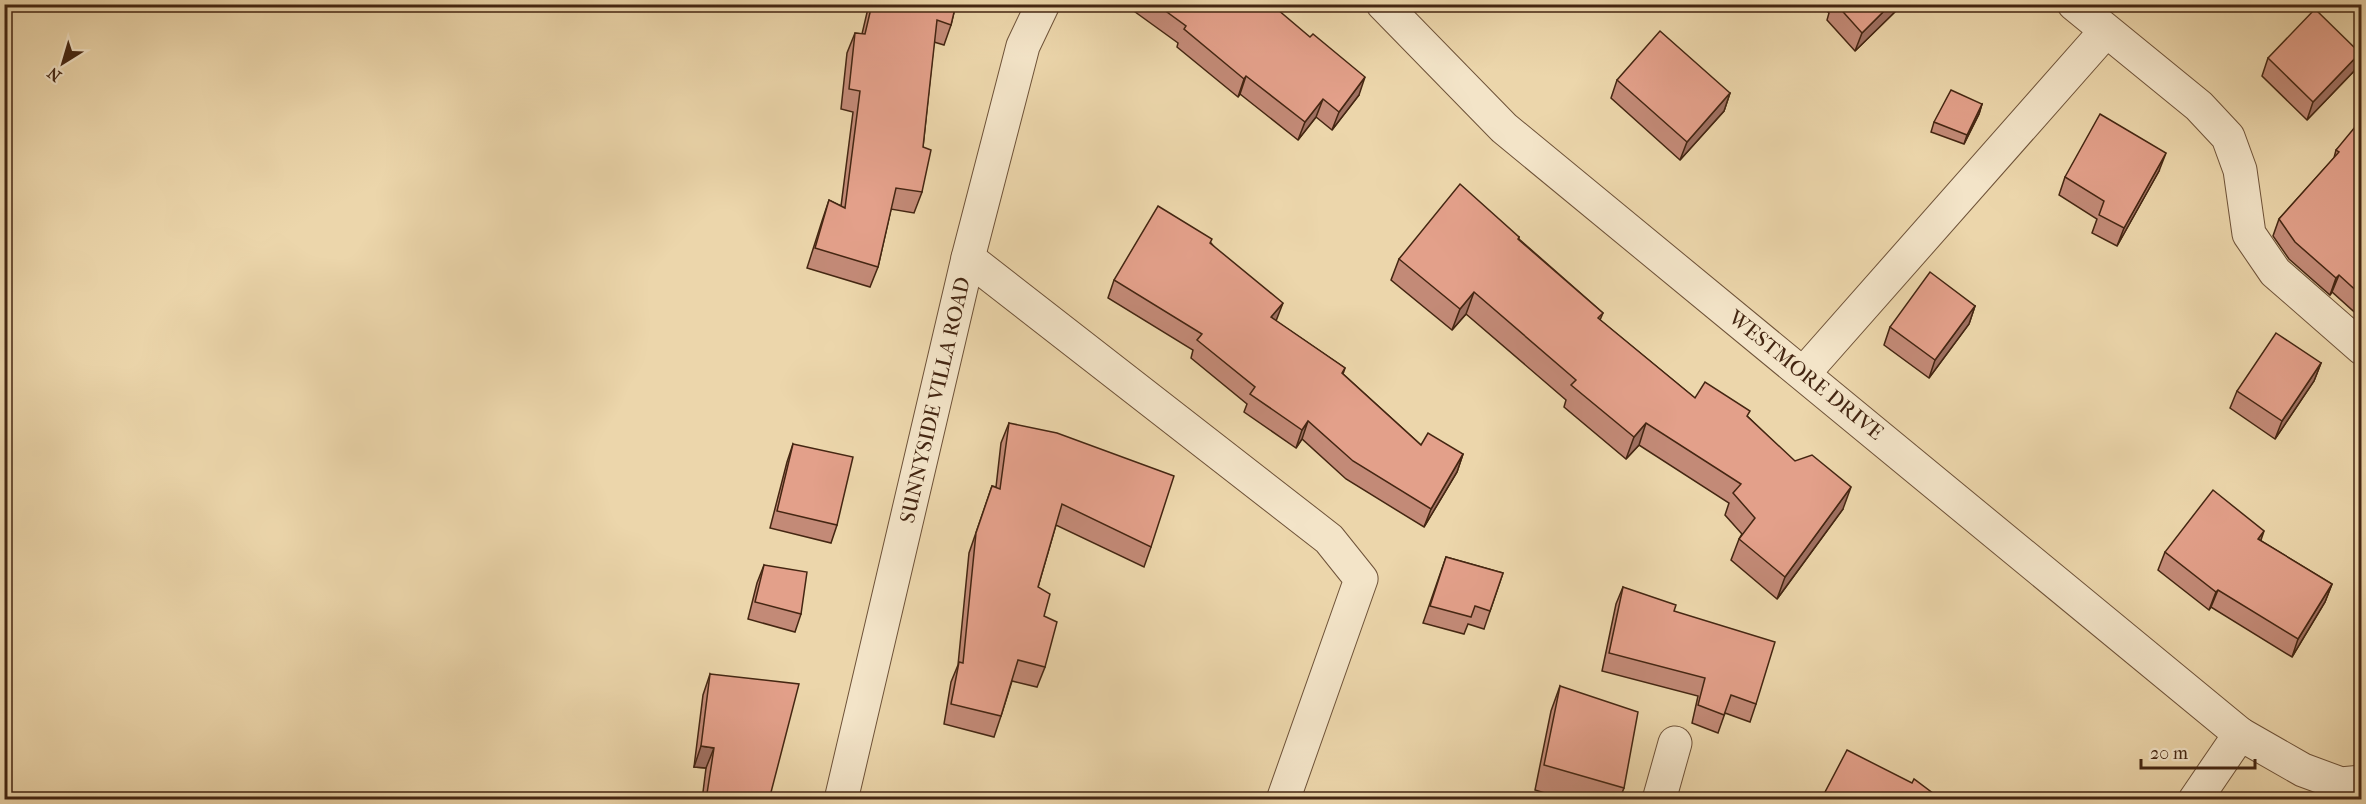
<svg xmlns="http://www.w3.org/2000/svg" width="2366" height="804" viewBox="0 0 2366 804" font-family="'IM FELL French Canon',serif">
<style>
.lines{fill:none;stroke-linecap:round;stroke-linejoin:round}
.minor-casing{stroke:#6e5238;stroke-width:35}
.minor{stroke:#f3e4c8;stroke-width:33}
.wall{fill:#c38a77;stroke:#442612;stroke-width:1.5}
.shaded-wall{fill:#9f7061;stroke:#442612;stroke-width:1.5}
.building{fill:#e3a08a;stroke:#442612;stroke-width:1.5}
.labels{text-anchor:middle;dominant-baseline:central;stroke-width:4.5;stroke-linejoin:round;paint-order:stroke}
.street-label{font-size:21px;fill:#442612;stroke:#f3e4c8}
</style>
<rect width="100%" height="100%" fill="#ecd6ab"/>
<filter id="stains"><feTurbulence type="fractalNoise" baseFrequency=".00333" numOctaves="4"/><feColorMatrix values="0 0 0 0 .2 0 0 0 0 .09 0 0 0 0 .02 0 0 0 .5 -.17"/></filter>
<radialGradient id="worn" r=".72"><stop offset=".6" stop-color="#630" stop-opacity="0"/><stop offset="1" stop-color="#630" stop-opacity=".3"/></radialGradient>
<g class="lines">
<defs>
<g id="minor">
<path d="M 1383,4 L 1504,128 L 2240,734 L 2303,770 L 2341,784 L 2362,782"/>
<path d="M 2074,4 L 2199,106 L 2228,137 L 2240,170 L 2249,234 L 2275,272 L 2362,348"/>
<path d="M 968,258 L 1329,539 L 1361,579 L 1283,800"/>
<path d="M 1804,373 L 2105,32"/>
<path d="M 841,800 L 968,258 L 1023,46 L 1043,4"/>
<path d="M 1659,800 L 1675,743"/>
<path d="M 2195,800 L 2240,734"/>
</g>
</defs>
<use href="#minor" class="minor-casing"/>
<use href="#minor" class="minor"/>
</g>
<g class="wall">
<path d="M 869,4 L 956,4 L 951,25 L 944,45 L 934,42 L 923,147 L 922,192 L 914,213 L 891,209 L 878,267 L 870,287 L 807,268 L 822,221 L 829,200 L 841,206 L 853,112 L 841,109 L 847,53 L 855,33 L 862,34 Z"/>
<path d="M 1132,4 L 1271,4 L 1359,95 L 1332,130 L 1316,117 L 1298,140 L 1240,94 L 1238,97 L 1177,47 L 1178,43 L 1131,9 Z"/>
<path d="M 1819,4 L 1903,4 L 1855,51 L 1827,20 L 1829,13 Z"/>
<path d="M 2360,53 L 2354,71 L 2307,120 L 2262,76 L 2268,58 Z"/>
<path d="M 1617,80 L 1730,93 L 1724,111 L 1680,160 L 1611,98 Z"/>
<path d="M 1982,104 L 1979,114 L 1964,144 L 1931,132 L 1934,122 Z"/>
<path d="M 2361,132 L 2361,318 L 2332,292 L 2330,295 L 2289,259 L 2273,236 L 2279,219 L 2334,158 L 2336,150 Z"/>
<path d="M 2159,171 L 2117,246 L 2092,233 L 2097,219 L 2059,195 L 2065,177 Z"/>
<path d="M 1519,237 L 1519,239 L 1603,313 L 1600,320 L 1695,398 L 1748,417 L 1843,509 L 1777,599 L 1731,560 L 1739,539 L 1742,534 L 1725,515 L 1729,503 L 1639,445 L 1626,459 L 1564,407 L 1566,400 L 1466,314 L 1452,330 L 1391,280 L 1399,259 Z"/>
<path d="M 1211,243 L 1276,321 L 1345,368 L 1343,374 L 1421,445 L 1463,454 L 1457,472 L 1424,527 L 1346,479 L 1302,439 L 1296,448 L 1244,412 L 1247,404 L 1191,358 L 1193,350 L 1108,298 L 1114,280 Z"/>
<path d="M 1975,306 L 1969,324 L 1929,378 L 1884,345 L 1890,327 Z"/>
<path d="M 2321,363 L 2314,381 L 2275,439 L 2230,408 L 2237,391 Z"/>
<path d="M 1009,423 L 1151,547 L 1144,567 L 1056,525 L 1038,587 L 1044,616 L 1045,667 L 1037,687 L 1012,681 L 1001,716 L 994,737 L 944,724 L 951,682 L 958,665 L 969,553 L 992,486 L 996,487 L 1001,443 Z"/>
<path d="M 793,444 L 837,525 L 831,543 L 770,528 L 787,462 Z"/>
<path d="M 2261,541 L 2332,584 L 2325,602 L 2292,657 L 2211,607 L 2209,610 L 2158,570 L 2165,552 Z"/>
<path d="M 1446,557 L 1503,573 L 1484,629 L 1468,624 L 1464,634 L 1423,623 Z"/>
<path d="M 764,565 L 801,614 L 795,632 L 748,619 L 757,583 Z"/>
<path d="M 1623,587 L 1756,704 L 1750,722 L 1725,713 L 1718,733 L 1692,723 L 1698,696 L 1602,671 L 1616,604 Z"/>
<path d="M 710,674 L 769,800 L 702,800 L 706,768 L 694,767 L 703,695 Z"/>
<path d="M 1560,686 L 1624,788 L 1619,800 L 1567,800 L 1535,790 L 1551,711 Z"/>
<path d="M 1824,794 L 1942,800 L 1823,800 Z"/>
</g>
<g class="shaded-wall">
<path d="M 1891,4 L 1903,4 L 1855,51 L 1862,33 Z"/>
<path d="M 2360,53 L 2354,71 L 2307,120 L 2313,102 Z"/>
<path d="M 1246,76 L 1240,94 L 1238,97 L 1244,79 Z"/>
<path d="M 1365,77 L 1359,95 L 1332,130 L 1339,112 Z"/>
<path d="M 1730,93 L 1724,111 L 1680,160 L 1687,142 Z"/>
<path d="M 1323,99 L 1316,117 L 1298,140 L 1305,122 Z"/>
<path d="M 1982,104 L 1979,114 L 1964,144 L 1967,135 Z"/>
<path d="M 2166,153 L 2159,171 L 2117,246 L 2124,228 Z"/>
<path d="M 2339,275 L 2332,292 L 2330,295 L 2336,278 Z"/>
<path d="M 1474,292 L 1466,314 L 1452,330 L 1460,309 Z"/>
<path d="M 1283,303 L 1276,321 L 1271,317 Z"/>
<path d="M 1975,306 L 1969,324 L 1929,378 L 1935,360 Z"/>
<path d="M 2321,363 L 2314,381 L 2275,439 L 2282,421 Z"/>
<path d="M 1308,421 L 1302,439 L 1296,448 L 1302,430 Z"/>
<path d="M 1646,423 L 1639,445 L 1626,459 L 1634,437 Z"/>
<path d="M 1463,454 L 1457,472 L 1424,527 L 1431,509 Z"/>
<path d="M 1851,487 L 1843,509 L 1777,599 L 1785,577 Z"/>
<path d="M 2264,531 L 2258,549 L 2258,539 Z"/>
<path d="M 2332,584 L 2325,602 L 2292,657 L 2298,639 Z"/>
<path d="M 2218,590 L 2211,607 L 2209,610 L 2216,592 Z"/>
<path d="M 701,746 L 714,748 L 706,768 L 694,767 Z"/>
</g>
<g class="building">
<path d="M 872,4 L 956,4 L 951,25 L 937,20 L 923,147 L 931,150 L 922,192 L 896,188 L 878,267 L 815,248 L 829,200 L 845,208 L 860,91 L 849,89 L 855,33 L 865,34 Z"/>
<path d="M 1156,4 L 1271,4 L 1310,37 L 1313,34 L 1365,77 L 1339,112 L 1323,99 L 1305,122 L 1246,76 L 1244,79 L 1184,29 L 1186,26 Z"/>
<path d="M 1836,4 L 1891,4 L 1862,33 Z"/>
<path d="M 2315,9 L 2360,53 L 2313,102 L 2268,58 Z"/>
<path d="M 1660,31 L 1730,93 L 1687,142 L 1617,80 Z"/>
<path d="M 1951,90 L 1982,104 L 1967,135 L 1934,122 Z"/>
<path d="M 2100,114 L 2166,153 L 2124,228 L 2099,215 L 2104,201 L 2065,177 Z"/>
<path d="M 2355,127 L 2361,132 L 2361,295 L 2339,275 L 2336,278 L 2295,242 L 2279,219 L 2339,152 L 2336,150 Z"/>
<path d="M 1460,184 L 1519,237 L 1518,239 L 1603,313 L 1598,318 L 1695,398 L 1705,382 L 1750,411 L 1747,416 L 1795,461 L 1812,455 L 1851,487 L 1785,577 L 1739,539 L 1755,518 L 1733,493 L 1741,484 L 1646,423 L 1634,437 L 1571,385 L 1576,380 L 1474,292 L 1460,309 L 1399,259 Z"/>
<path d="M 1158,206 L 1212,239 L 1210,243 L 1283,303 L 1271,317 L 1345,368 L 1342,373 L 1421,445 L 1428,433 L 1463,454 L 1431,509 L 1353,461 L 1308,421 L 1302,430 L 1250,394 L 1255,387 L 1197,340 L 1202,334 L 1114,280 Z"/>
<path d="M 1930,272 L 1975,306 L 1935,360 L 1890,327 Z"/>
<path d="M 2276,333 L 2321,363 L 2282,421 L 2237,391 Z"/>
<path d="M 1009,423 L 1057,433 L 1174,476 L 1151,547 L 1062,504 L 1038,587 L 1050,594 L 1044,616 L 1057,622 L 1045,667 L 1018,660 L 1001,716 L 951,704 L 959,662 L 963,663 L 976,533 L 992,486 L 1000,489 Z"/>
<path d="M 793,444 L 853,457 L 837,525 L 777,511 Z"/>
<path d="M 2213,490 L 2264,531 L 2258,539 L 2332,584 L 2298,639 L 2218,590 L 2216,592 L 2165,552 Z"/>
<path d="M 1446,557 L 1503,573 L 1490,611 L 1475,606 L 1471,617 L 1430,606 Z"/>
<path d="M 764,565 L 807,572 L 801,614 L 755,602 Z"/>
<path d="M 1623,587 L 1676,605 L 1674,611 L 1775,642 L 1756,704 L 1731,695 L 1724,715 L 1698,705 L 1705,678 L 1609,653 Z"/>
<path d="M 710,674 L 799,684 L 769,800 L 706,800 L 714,748 L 701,746 Z"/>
<path d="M 1560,686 L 1638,712 L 1624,788 L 1544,765 Z"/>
<path d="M 1847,750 L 1912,783 L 1914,779 L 1942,800 L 1834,800 L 1824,794 Z"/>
</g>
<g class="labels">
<g class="street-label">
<text transform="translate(1806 375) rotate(39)">WESTMORE DRIVE</text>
<text transform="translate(935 400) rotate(-77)">SUNNYSIDE VILLA ROAD</text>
</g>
</g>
<rect width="2366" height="804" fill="none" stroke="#ecd6ab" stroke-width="24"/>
<rect x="6" y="6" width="2354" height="792" fill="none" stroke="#442612" stroke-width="3"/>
<rect x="12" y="12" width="2342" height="780" fill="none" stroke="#442612" stroke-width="1.5"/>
<g transform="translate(63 63) rotate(217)" stroke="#f3e4c8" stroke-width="4.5" paint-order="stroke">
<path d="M0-4.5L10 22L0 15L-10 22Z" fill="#442612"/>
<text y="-9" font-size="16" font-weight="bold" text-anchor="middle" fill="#442612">N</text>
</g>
<path d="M2141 759v9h114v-9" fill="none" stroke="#442612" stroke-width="3"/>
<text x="2150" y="759" font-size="18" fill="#442612" stroke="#f3e4c8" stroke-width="4.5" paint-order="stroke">20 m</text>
<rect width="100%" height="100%" filter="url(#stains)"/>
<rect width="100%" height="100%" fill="url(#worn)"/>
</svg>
